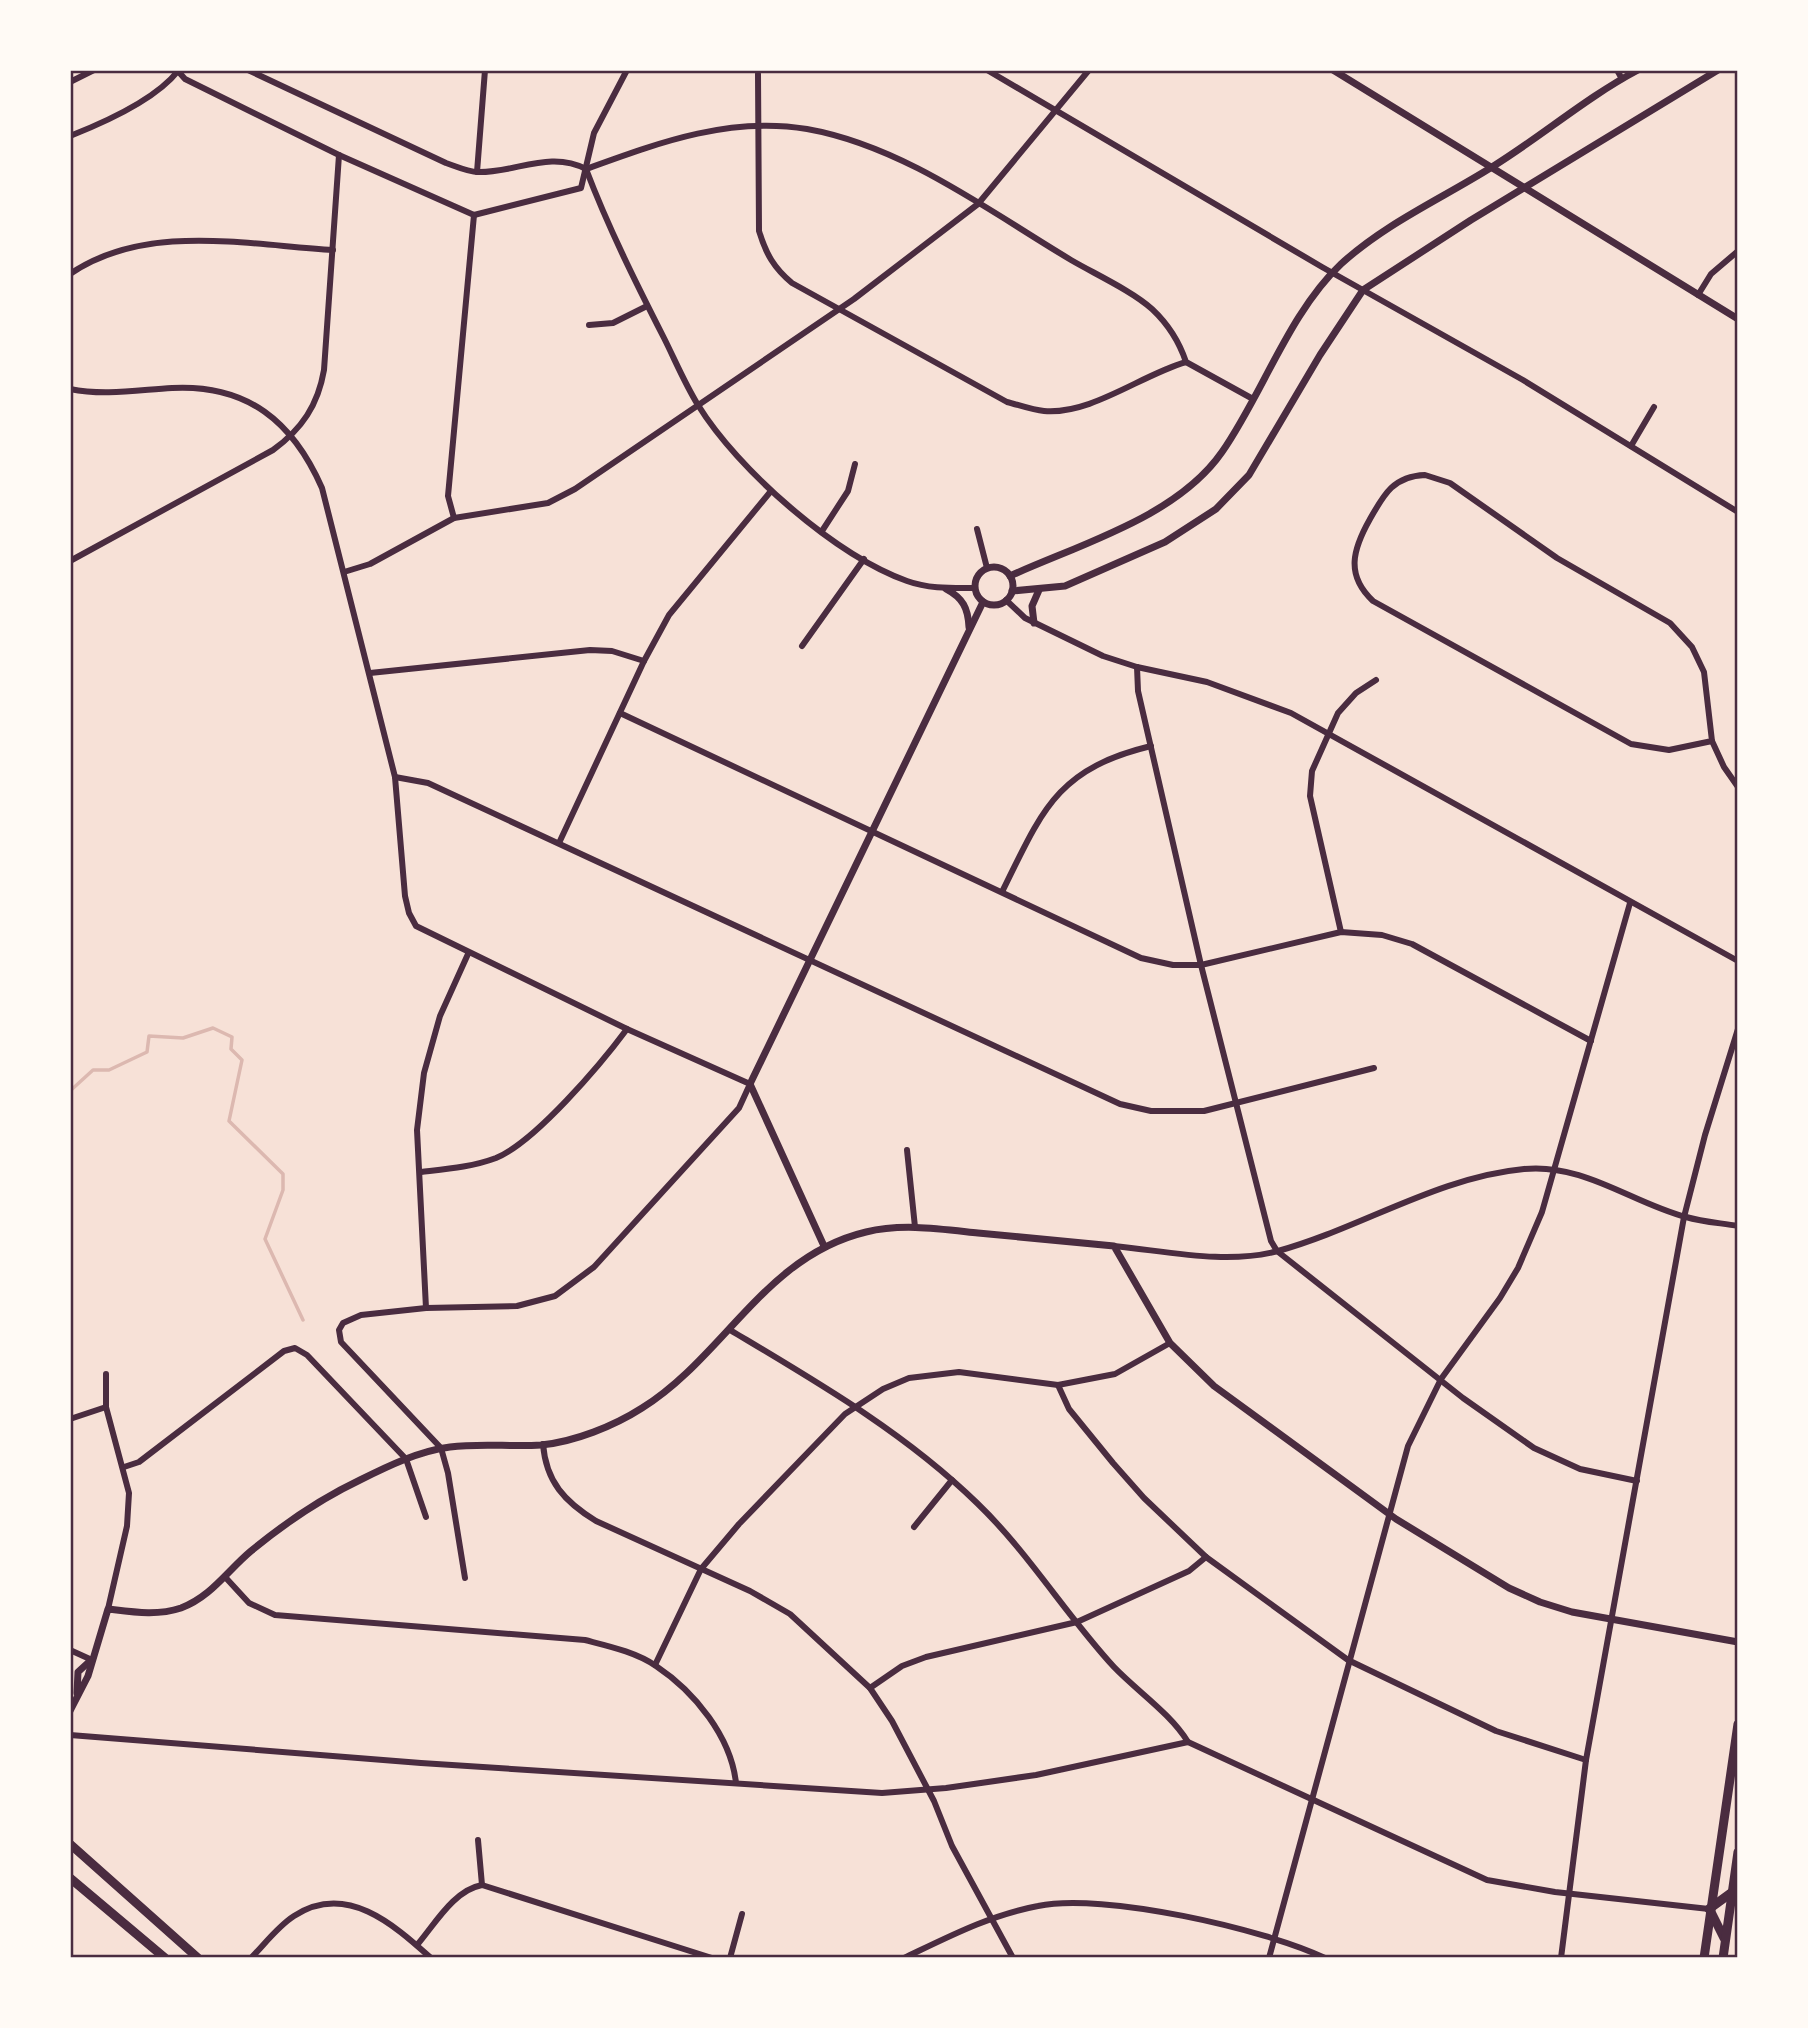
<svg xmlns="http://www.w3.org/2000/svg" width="1808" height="2028" viewBox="0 0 1808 2028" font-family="'Alegreya Sans',sans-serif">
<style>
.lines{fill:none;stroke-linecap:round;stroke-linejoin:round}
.stream{stroke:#dcb8b0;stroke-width:3.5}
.minor{stroke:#4a2c40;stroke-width:6}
.tertiary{stroke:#4a2c40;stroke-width:7}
.primary{stroke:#4a2c40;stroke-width:9}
.neatline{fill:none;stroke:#4a2c40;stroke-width:2.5}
</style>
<rect width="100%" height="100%" fill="#f7e1d7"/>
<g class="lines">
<path class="stream" d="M 70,1091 L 93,1070 L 109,1070 L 147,1052 L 149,1036 L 183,1038 L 213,1028 L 232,1037 L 231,1049 L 242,1060 L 229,1121 L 283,1174 L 283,1190 L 265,1239 L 303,1320"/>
<g class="minor">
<path d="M 177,70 L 185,79 L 339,155 L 474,215 L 581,188 L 594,133 L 627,70"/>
<path d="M 248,70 L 446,163 C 455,166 468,172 478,172 C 515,173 550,150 586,169 C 608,227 636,283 664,338 C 675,360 685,384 698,405 C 738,470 835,555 907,581 C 929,589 952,588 975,588"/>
<path d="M 987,70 L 1322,267 L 1523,380 L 1738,512"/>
<path d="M 1617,70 L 1622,79"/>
<path d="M 758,74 L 759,231 C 766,254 774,268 792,283 L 1007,402 C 1019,405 1032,410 1044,411 C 1091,415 1141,375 1186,362"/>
<path d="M 70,82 L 94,70"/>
<path d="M 70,136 C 103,123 156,99 178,71"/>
<path d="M 586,169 C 658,143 729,116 807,129 C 903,146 989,211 1071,260 C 1095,274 1132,291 1152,309 C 1168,324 1179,341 1186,362 L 1253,399"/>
<path d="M 477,172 L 485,70"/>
<path d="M 70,274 C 146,222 247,245 333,250"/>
<path d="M 1698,295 L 1711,274 L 1738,251"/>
<path d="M 589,325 L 613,323 L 647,306"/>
<path d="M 70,389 C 104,396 138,390 172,388 C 248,384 293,422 322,488 L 395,777 L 405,896 L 409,913 L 416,926 L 627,1029 L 750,1084 L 739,1108 L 594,1267 L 555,1296 L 517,1306 L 426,1308 L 361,1315 L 343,1323 L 339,1330 L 341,1342 L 441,1448 L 448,1473 L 465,1578"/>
<path d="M 1631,446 L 1654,407"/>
<path d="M 1425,475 L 1450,483 L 1557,558 L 1670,623 L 1692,647 L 1704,672 L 1712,741 L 1669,750 L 1631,744 L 1373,601 C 1345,575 1353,549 1370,519 C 1384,494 1394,476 1425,475 Z"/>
<path d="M 454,518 L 448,496 L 474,215"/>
<path d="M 977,529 L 987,568"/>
<path d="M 822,531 L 848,491 L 855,464"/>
<path d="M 70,561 L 273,450 C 302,429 318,405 324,370 L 339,155"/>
<path d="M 344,572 L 370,564 L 454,518 L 548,503 L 575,489 L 854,299 L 978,204 L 1089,70"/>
<path d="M 1006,600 L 1025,618 L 1103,656 L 1137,667 L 1207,682 L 1291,713 L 1738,961"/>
<path d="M 802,646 L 864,559"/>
<path d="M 1137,667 L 1138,691 L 1201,965 L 1271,1241 L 1277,1251 L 1463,1398 L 1534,1448 L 1580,1469 L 1637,1481"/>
<path d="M 370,673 L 590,650 L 612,651 L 644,661"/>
<path d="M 620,713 L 1141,958 L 1173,965 L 1201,965 L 1341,932 L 1382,935 L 1412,944 L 1591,1041"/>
<path d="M 1712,741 L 1724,767 L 1738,787"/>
<path d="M 395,777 L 428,783 L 1120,1104 L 1151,1111 L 1204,1111 L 1374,1068"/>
<path d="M 559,843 L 644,661 L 669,615 L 771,491"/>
<path d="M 1002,892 C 1042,811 1056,769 1151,746"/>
<path d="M 1341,932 L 1310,796 L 1312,771 L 1338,713 L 1356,693 L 1376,680"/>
<path d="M 907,1150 L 915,1227"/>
<path d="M 421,1172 C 447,1169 472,1167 496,1158 C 535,1142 601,1064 627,1029"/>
<path d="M 1114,1246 C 1166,1251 1226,1265 1278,1251 C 1361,1228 1438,1177 1524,1169 C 1584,1163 1632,1203 1686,1217 C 1703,1222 1721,1223 1738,1226"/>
<path d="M 426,1308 L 417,1130 L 424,1073 L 440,1016 L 468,954"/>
<path d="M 730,1330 C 817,1382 904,1432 977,1503 C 1028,1552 1066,1615 1114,1667 C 1138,1692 1170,1713 1188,1742"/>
<path d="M 106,1374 L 106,1407 L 129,1493 L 127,1526 L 108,1609"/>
<path d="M 1058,1385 L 1069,1409 L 1113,1463 L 1144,1498 L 1206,1557 L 1348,1660 L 1496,1731 L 1586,1760"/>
<path d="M 70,1419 L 106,1407"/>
<path d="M 543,1444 C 546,1482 565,1502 596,1521 L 750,1591 L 790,1614 L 870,1688 L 892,1721 L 934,1801 L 952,1846 L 1013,1958"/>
<path d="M 124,1467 L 139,1462 L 284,1351 L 295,1348 L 307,1355 L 406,1459 L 426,1517"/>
<path d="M 914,1527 L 952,1480"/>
<path d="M 226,1578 L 249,1603 L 275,1615 L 585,1640 C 608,1646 636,1652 656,1666 C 695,1692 731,1737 736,1783"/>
<path d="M 70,1650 L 92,1660"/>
<path d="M 655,1665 L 701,1569 L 739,1524 L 845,1414 L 883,1389 L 909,1378 L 959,1372 L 1058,1385 L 1115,1374 L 1170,1343"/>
<path d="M 870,1688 L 902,1666 L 926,1657 L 1077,1622 L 1189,1571 L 1206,1557"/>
<path d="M 70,1735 L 421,1763 L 882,1793 L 946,1788 L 1036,1775 L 1188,1742 L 1487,1880 L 1555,1892 L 1709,1909"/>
<path d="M 478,1840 L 482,1885"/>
<path d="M 417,1945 C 435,1924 454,1890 482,1885 L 712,1958"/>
<path d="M 251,1958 C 264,1945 278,1926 294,1916 C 346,1882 393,1924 431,1958"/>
<path d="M 730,1958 L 742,1914"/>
<path d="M 904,1958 C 948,1937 990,1915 1038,1906 C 1102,1892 1265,1929 1325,1958"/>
<path d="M 1269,1958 L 1408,1446 L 1441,1379 L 1500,1298 L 1518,1268 L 1542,1212 L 1630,903"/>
<path d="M 1561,1958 L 1586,1760 L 1684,1217 L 1705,1135 L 1738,1029"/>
</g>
<g class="tertiary">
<path d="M 1333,70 L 1738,319"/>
<circle cx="994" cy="586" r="19"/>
<path d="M 1010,576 C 1080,544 1177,517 1222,452 C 1263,393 1289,313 1341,264 C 1386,223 1441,199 1492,167 C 1542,136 1587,97 1638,70"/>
<path d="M 946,589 C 963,598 968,608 969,627"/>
<path d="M 1012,591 L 1065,586 L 1165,542 L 1216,509 L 1249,475 L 1320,355 L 1363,290 L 1471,220 L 1718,70"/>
<path d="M 1034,623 L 1032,606 L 1039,590"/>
<path d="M 824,1246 L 750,1084 L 983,602"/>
<path d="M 77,1693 L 78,1672 L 90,1661"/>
<path d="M 70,1711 L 88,1676 L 108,1609 C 133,1612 157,1616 181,1608 C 211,1597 228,1570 251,1551 C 285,1523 320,1499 360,1480 C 388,1466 419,1451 450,1447 C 480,1443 511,1447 541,1445 C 574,1442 614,1426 642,1408 C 724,1357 765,1256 866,1232 C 902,1223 941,1229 978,1233 C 1024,1237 1069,1242 1114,1246 L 1170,1343 L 1214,1386 L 1396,1519 L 1509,1588 L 1540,1602 L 1572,1612 L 1738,1642"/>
</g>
<g class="primary">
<path d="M 70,1844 L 198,1958"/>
<path d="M 70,1878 L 165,1958"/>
<path d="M 1709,1909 L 1731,1893"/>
<path d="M 1710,1910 L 1724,1938"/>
<path d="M 1704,1958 L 1738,1724"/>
<path d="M 1723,1958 L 1738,1852"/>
</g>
</g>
<rect width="1808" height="2028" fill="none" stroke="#fffaf5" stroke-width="144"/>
<rect x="72" y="72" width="1664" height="1884" class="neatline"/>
</svg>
